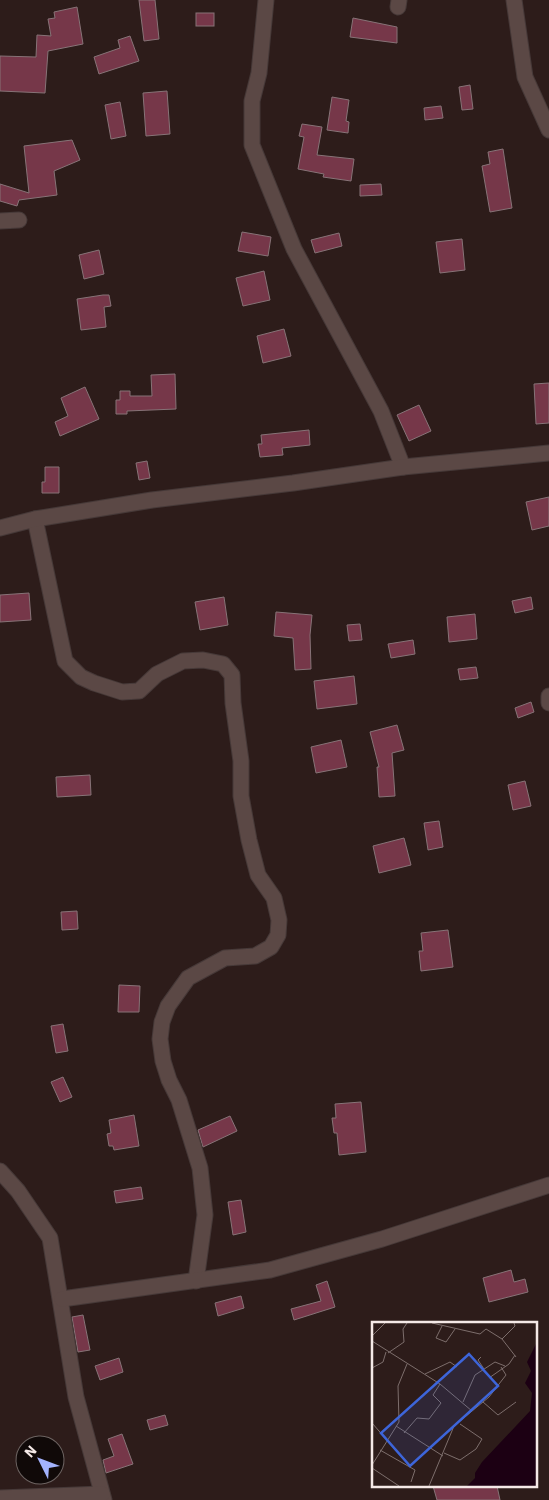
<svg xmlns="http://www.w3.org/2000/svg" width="549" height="1500" viewBox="0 0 549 1500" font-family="'IBM Plex Sans',sans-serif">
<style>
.building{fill:#763749;stroke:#877377}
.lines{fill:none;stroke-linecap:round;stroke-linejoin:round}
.minor-casing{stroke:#463938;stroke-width:17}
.minor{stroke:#5b4845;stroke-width:15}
.inset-road{fill:none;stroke:#7d6e6c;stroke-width:1}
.view{fill:#3d65da;fill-opacity:0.15;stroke:#3d65da;stroke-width:2.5}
.inset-edge{fill:none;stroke:#f5e9e7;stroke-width:2.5}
</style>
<rect width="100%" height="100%" fill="#2d1c1a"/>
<g class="building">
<path d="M 139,0 L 155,0 L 159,39 L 144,41 Z"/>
<path d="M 77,7 L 83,44 L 48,51 L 45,93 L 0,91 L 0,56 L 36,57 L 37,35 L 51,36 L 48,19 L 55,18 L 54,12 Z"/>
<rect x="196" y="13" width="18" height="13"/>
<path d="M 353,18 L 397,27 L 397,43 L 350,37 Z"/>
<path d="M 130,36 L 139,61 L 99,74 L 94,57 L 120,48 L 118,40 Z"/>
<path d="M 470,85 L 473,109 L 462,110 L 459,87 Z"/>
<path d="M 167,91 L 170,134 L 146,136 L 143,93 Z"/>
<path d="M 332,97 L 349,100 L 346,121 L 349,122 L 348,133 L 327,130 Z"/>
<path d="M 120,102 L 126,136 L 111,139 L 105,105 Z"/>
<path d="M 441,106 L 443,118 L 425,120 L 424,108 Z"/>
<path d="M 302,124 L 322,127 L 317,155 L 354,159 L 351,181 L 323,177 L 324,174 L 298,169 L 304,137 L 299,136 Z"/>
<path d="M 72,140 L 80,160 L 54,171 L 57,195 L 19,200 L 17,206 L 0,201 L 0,184 L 29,193 L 24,146 Z"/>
<path d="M 503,149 L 512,208 L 490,212 L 482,166 L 490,164 L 488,152 Z"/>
<path d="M 381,184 L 382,195 L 360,196 L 360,185 Z"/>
<path d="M 242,232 L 271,237 L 268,256 L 238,251 Z"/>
<path d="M 339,233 L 342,246 L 315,253 L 311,240 Z"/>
<path d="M 462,239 L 465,270 L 440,273 L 436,242 Z"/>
<path d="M 99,250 L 104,274 L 84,279 L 79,255 Z"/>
<path d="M 264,271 L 270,300 L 243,306 L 236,278 Z"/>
<path d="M 103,295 L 109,295 L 111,306 L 104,307 L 106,327 L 81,330 L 77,299 Z"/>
<path d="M 284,329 L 291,356 L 263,363 L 257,336 Z"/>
<path d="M 175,374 L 176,409 L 127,411 L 127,414 L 116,414 L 116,400 L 120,400 L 120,391 L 130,391 L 130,396 L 152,396 L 151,375 Z"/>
<path d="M 549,383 L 549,423 L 536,424 L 534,384 Z"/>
<path d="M 85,387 L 99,419 L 60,436 L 55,422 L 68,416 L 61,398 Z"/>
<path d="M 419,405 L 431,431 L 409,441 L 397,415 Z"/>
<path d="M 309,430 L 310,445 L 282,448 L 283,455 L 260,457 L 258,444 L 262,444 L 261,435 Z"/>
<path d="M 147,461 L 150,478 L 139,480 L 136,463 Z"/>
<path d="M 45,467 L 59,467 L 59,493 L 42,493 L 42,482 L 45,482 Z"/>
<path d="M 549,497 L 549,526 L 532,530 L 526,502 Z"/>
<path d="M 29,593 L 31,620 L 0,622 L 0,595 Z"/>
<path d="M 224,597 L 228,625 L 200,630 L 195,602 Z"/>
<path d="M 531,597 L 533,609 L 515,613 L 512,601 Z"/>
<path d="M 276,612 L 312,615 L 310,635 L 311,669 L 295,670 L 293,638 L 274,636 Z"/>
<path d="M 475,614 L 477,639 L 449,642 L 447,617 Z"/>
<path d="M 360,624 L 362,640 L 349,641 L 347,625 Z"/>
<path d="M 413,640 L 415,654 L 391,658 L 388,644 Z"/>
<path d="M 476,667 L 478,678 L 460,680 L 458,669 Z"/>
<path d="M 354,676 L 357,704 L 317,709 L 314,681 Z"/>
<path d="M 531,702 L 534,712 L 518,718 L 515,708 Z"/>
<path d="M 397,725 L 404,750 L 392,753 L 395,796 L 379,797 L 377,767 L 379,767 L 370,732 Z"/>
<path d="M 341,740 L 347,767 L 316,773 L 311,747 Z"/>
<path d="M 90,775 L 91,795 L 57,797 L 56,777 Z"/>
<path d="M 525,781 L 531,806 L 513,810 L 508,785 Z"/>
<path d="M 439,821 L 443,847 L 428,850 L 424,823 Z"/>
<path d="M 404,838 L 411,865 L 379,873 L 373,846 Z"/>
<path d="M 77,911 L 78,929 L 62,930 L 61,912 Z"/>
<path d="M 448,930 L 453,967 L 421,971 L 419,951 L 423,951 L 421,933 Z"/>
<path d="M 119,985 L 140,986 L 139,1012 L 118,1012 Z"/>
<path d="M 63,1024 L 68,1051 L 56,1053 L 51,1026 Z"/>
<path d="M 63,1077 L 72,1097 L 60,1102 L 51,1082 Z"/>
<path d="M 361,1102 L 366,1152 L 339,1155 L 337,1133 L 334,1133 L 332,1118 L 336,1118 L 335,1104 Z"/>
<path d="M 134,1115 L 139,1146 L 114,1150 L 113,1146 L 109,1146 L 107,1134 L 111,1133 L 109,1120 Z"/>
<path d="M 230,1116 L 237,1131 L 203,1147 L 198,1130 Z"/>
<path d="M 141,1187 L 143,1199 L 116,1203 L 114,1191 Z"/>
<path d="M 241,1200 L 246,1232 L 233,1235 L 228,1202 Z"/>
<path d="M 511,1270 L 514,1282 L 525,1279 L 528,1292 L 489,1302 L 483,1278 Z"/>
<path d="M 327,1281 L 335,1307 L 294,1320 L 291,1309 L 321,1301 L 316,1285 Z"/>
<path d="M 241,1296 L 244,1308 L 218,1316 L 215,1303 Z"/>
<path d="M 83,1315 L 90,1350 L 78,1352 L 72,1317 Z"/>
<path d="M 119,1358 L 123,1372 L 100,1380 L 95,1366 Z"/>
<path d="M 165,1415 L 168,1425 L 150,1430 L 147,1420 Z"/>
<path d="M 122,1434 L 133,1464 L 106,1473 L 103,1460 L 114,1456 L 108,1439 Z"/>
<path d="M 433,1486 L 497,1486 L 500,1500 L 437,1500 Z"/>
</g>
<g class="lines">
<defs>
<g id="minor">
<path d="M 266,0 L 259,73 L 252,101 L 252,145 L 294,249 L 381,411 L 403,467"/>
<path d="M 514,0 L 525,77 L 549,130"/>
<path d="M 398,7 L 399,0"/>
<path d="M 0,221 L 19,220"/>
<path d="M 35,519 L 65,661 L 81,677 L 94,683 L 122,692 L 139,691 L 157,674 L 183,661 L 203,660 L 223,664 L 232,675 L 233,703 L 241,761 L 241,796 L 249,840 L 258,875 L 274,898 L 279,920 L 278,935 L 271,947 L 255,956 L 225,958 L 188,978 L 168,1006 L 162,1022 L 160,1039 L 163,1061 L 169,1080 L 179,1100 L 200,1168 L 205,1215 L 196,1281"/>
<path d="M 0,528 L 35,519 L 152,500 L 293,483 L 403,467 L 549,453"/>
<path d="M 549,696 L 549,703"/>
<path d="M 0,1171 L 18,1191 L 50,1238 L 76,1397 L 104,1500"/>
<path d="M 62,1299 L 270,1270 L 382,1239 L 549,1185"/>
<path d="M 0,1498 L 102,1494"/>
</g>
</defs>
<use href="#minor" class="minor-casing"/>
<use href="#minor" class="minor"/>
</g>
<g transform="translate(372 1322)">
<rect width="165" height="165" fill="#2d1c1a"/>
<path d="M 165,20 L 165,164 L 95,164 L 103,156 L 103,151 L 110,140 L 158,89 L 160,71 L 153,61 L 159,49 L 155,40 Z" fill="#1c0013"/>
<path class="inset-road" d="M 60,1 L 108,12 L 114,7 L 130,17 L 144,35M 70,4 L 64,16 L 74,20 L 83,7M 0,14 L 13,1M 130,17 L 143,4 L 142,1M 0,19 L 68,62 L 100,89M 16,31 L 32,20 L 31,7 L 35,1M 109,35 L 106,38 L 112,47M 0,46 L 11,40 L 14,30M 53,52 L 78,40 L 85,45M 117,56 L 137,42 L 143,33M 91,80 L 103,53 L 123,40 L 133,44M 111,80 L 126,93 L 144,80M 0,101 L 14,117M 24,104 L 71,134M 32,111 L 45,96 L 57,97 L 69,81 L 61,73 L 68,62M 8,128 L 43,148 L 39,160M 72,131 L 88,138 L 104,127 L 110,117 L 88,102M 0,143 L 27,100 L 26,64 L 35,42M 0,146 L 27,164M 57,164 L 82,104 L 117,75 L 134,53 L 129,45"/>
<path class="view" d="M 97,32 L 126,64 L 38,144 L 9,111 Z"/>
<rect width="165" height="165" class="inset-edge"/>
</g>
<g transform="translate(40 1460) rotate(312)"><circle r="24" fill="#100908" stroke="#6c6361"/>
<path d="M0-4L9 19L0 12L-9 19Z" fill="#a3b2fd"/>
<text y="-8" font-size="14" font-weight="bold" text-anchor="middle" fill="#f5e9e7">N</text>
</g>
</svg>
